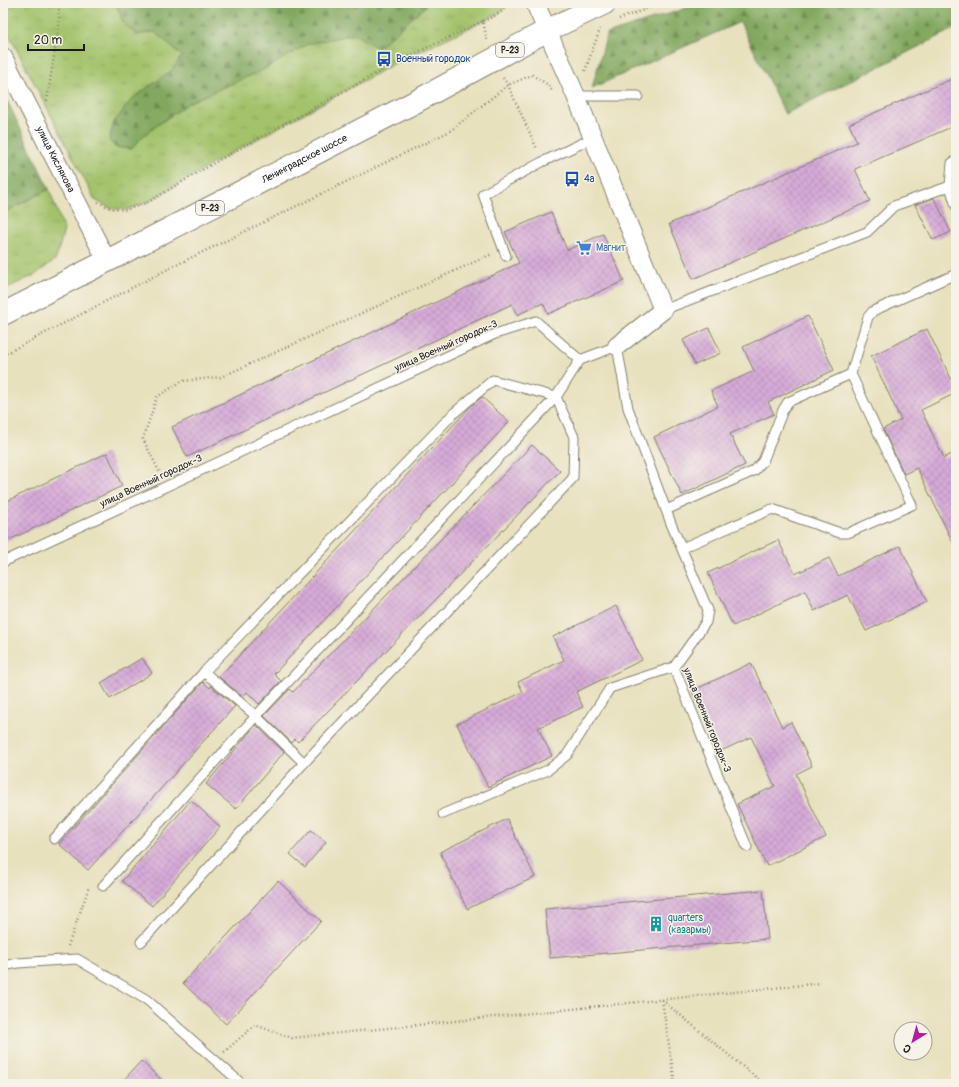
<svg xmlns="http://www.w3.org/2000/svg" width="959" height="1087" viewBox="0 0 959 1087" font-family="Pangolin,sans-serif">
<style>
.grass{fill:url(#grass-tufts);stroke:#606f43}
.forest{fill:url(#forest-firs);stroke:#4f623d}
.building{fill:url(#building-cross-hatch)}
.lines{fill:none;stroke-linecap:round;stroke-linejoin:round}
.lane-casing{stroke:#827e6d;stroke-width:11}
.street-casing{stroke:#827e6d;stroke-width:20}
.highway-casing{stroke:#827e6d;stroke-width:24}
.path{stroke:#827e6d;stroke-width:2.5;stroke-dasharray:1 3;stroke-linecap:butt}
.lane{stroke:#fff;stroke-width:9}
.street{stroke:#fff;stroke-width:18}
.highway{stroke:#fff;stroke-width:22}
.labels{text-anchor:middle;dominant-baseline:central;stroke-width:3;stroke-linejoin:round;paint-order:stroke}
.shield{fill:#f7f3e8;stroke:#5e5c59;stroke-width:1}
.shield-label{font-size:9px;font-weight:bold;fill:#1c1c1c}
.transit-label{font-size:10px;fill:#164399;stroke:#f7f3e8;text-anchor:start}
.street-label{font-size:10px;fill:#1c1c1c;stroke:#f7f3e8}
.shop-label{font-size:10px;fill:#366cbe;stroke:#f7f3e8;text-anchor:start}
.culture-label{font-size:10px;fill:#0d838f;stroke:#f7f3e8;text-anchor:start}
</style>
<defs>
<pattern id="grass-tufts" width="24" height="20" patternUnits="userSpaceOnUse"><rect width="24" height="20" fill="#a3c26a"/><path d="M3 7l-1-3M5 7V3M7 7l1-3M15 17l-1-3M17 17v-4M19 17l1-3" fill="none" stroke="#8ca65b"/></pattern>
<pattern id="forest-firs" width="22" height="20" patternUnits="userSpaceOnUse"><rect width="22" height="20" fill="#82a85e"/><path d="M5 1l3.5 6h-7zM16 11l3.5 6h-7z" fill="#6a884d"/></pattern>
<pattern id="building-cross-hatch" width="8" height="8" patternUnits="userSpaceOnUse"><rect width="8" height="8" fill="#d5aad7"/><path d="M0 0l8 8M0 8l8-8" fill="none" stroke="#b692b8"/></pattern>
</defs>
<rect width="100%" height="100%" fill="#f7f3e8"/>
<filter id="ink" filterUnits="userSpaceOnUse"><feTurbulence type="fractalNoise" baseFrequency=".025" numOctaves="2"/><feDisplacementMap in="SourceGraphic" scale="8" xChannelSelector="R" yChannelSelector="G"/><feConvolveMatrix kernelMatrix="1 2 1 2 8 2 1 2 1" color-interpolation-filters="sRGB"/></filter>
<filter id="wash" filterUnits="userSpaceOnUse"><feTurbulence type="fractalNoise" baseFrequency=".012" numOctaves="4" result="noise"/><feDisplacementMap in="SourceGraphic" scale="16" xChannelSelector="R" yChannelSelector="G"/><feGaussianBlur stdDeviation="0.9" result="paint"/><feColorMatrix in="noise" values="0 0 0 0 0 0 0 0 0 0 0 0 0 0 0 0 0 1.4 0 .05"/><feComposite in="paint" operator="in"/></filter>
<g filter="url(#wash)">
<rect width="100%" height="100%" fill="#e7e1be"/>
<g class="grass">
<path d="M 19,3 L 510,3 L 508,5 L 498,14 L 399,61 L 219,160 L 148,202 L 126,210 L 110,208 L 95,200 L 3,23 L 3,11 Z"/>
<path d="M 49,189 L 64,230 L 56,259 L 35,275 L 3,290 L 3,213 Z"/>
</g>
<g class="forest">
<path d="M 116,3 L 429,3 L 378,48 L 354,34 L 308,44 L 267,68 L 188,103 L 144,135 L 132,149 L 115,147 L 109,140 L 114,122 L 132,99 L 171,71 L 182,56 L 155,32 L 137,35 L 123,23 Z"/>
<path d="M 702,3 L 956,3 L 956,28 L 785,114 L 740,22 L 592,88 L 607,34 Z"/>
<path d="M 3,92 L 49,189 L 3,213 Z"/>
</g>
<g id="blocks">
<g class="building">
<path d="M 956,77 L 956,125 L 855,169 L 870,201 L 693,279 L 669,224 L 857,142 L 849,124 Z"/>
<path d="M 934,198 L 951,232 L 933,240 L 915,205 Z"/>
<path d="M 551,212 L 567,250 L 603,234 L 624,281 L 548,314 L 543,303 L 517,315 L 512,304 L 187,457 L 172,427 L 519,263 L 505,232 Z"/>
<path d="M 808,316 L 834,370 L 768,402 L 774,414 L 730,434 L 745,465 L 682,495 L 654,437 L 718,406 L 711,391 L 754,371 L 743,347 Z"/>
<path d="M 709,328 L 721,353 L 695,365 L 683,340 Z"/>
<path d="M 927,329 L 956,389 L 956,393 L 921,410 L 944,458 L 956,452 L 956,549 L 917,468 L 904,474 L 883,429 L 901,420 L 871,356 Z"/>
<path d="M 482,397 L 509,422 L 274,674 L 281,681 L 259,704 L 247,692 L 243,697 L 219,677 L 472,405 Z"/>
<path d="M 532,445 L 560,471 L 298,742 L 295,739 L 292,743 L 264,716 L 290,689 L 293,692 Z"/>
<path d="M 107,453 L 122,486 L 3,543 L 3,503 Z"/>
<path d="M 778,540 L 795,574 L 829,558 L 838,576 L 900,546 L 927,602 L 866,631 L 848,595 L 814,611 L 805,591 L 733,626 L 708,573 Z"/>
<path d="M 616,606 L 642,660 L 576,692 L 583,707 L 538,728 L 552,756 L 488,787 L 457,724 L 523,692 L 518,682 L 564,660 L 553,637 Z"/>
<path d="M 142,658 L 152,673 L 110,699 L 101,683 Z"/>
<path d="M 751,663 L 782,727 L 791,722 L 812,766 L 796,774 L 826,837 L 767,866 L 737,804 L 775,786 L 751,737 L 721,751 L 692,691 Z"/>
<path d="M 203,682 L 210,688 L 211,686 L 235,706 L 88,870 L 59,844 Z"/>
<path d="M 256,725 L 284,752 L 236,809 L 206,784 Z"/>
<path d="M 191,800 L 220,827 L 152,906 L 122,881 Z"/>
<path d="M 507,819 L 535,877 L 467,909 L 440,852 Z"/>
<path d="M 311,830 L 326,842 L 305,867 L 290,854 Z"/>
<path d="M 278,881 L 321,921 L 226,1024 L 183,983 Z"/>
<path d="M 763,890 L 768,939 L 550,958 L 545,909 Z"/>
<path d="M 141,1061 L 166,1084 L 120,1084 Z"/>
</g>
</g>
</g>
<g filter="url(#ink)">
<use href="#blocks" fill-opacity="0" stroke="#827e6d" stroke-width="1"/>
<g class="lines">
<defs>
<g id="lane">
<path d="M 576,96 L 638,96"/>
<path d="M 950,186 L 956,206"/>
<path d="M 506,256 L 483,194 L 542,162 L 593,138"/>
<path d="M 663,310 L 867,232 L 894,206 L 950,186 L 952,163 L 956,161"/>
<path d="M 666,510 L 754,471 L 763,461 L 783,410 L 788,402 L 851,374 L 868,317 L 873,311 L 956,274"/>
<path d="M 682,548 L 772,509 L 840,533 L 848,533 L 912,505 L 851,374"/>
<path d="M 3,562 L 495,334 L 536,321 L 580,360 L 617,346 L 628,408 L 672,526 L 708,610 L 706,622 L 674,667 L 747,847"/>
<path d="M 204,672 L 256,716 L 304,763"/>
<path d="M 443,814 L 548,770 L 567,755 L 610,688 L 674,667"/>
<path d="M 54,839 L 204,672 L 454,413 L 493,380 L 556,397 L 574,437 L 573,478 L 304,763 L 141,942"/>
<path d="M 103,886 L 256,716 L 556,397 L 580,360"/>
<path d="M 3,966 L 18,963 L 77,959 L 147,1000 L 242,1084"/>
</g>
<g id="street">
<path d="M 535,3 L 576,96 L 663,310 L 617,346"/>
<path id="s1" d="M 3,57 L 107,261"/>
</g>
<g id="highway">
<path id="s2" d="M 3,314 L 107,261 L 417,101 L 546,31 L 605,3"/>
</g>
</defs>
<use href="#lane" class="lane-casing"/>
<use href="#street" class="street-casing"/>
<use href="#highway" class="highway-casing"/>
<g class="path">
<path d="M 619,19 L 663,3"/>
<path d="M 483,21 C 493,17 504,12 510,3"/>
<path d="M 585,71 L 600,29"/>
<path d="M 503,78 L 508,85 L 537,149"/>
<path d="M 47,101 L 59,24 L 59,3"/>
<path d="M 98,202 L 110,208 L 126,210 L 148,202 L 219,160 L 399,61 L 483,21 L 487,40"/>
<path d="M 3,355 L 166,270 L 450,131 L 508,85 L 532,75 L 547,84 L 553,92"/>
<path d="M 161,475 L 143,439 L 157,397 L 182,381 L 221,377 L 492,254"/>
<path d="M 68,946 L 89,887"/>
<path d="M 662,1000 L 764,1084"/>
<path d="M 662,1000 L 675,1084"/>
<path d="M 224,1052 L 255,1025 L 292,1038 L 821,983"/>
</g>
<use href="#lane" class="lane"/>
<use href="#street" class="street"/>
<use href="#highway" class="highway"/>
</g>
</g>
<defs>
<symbol id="bus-bare" viewBox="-9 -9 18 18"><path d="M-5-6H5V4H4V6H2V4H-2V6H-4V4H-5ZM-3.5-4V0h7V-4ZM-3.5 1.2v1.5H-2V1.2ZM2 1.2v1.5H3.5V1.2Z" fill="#1a4fb4" stroke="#f7f3e8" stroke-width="2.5" paint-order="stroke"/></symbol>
<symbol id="supermarket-bare" viewBox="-9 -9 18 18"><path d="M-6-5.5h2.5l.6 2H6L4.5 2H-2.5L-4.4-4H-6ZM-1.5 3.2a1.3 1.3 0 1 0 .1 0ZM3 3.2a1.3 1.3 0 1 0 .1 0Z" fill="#3f7fe0" stroke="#f7f3e8" stroke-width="2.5" paint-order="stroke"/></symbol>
<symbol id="building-bare" viewBox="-9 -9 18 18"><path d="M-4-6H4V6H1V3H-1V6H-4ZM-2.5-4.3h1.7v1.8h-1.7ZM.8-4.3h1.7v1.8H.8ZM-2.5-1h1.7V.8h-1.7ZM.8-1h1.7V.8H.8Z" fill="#0f9aa8" stroke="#f7f3e8" stroke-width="2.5" paint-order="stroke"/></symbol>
</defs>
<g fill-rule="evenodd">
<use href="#bus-bare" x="373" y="48" width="22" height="22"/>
<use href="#bus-bare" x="561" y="168" width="22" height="22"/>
<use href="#supermarket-bare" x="573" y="237" width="22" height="22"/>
<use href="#building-bare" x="645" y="913" width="22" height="22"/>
</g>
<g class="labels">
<g class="shield">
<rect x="496" y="43" width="28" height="14" rx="3"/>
<rect x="196" y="201" width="28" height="14" rx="3"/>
</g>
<g class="shield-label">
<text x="510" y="50">Р-23</text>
<text x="210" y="208">Р-23</text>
</g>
<g class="transit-label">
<text x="396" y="59">Военный городок</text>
<text x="584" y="179">4а</text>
</g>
<g class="street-label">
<text stroke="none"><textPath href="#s1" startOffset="115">улица Кислякова</textPath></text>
<text stroke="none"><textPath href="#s2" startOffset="339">Ленинградское шоссе</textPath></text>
<text transform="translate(446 346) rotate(-24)">улица Военный городок-3</text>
<text transform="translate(151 481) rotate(-25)">улица Военный городок-3</text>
<text transform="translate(707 720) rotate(68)">улица Военный городок-3</text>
</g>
<g class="shop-label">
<text x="596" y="248">Магнит</text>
</g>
<g class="culture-label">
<text x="668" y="918">quarters<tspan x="668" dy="12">(казармы)</tspan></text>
</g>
</g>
<rect width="959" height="1087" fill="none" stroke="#f7f3e8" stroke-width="16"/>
<g transform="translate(913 1041) rotate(217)"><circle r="19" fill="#f7f3e8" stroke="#9f9d96"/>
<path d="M0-3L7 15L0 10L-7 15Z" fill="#b5179e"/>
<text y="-6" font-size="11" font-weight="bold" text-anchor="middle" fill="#1c1c1c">С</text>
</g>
<path d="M28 44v6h56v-6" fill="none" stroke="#1c1c1c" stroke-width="2"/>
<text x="34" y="44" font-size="12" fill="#1c1c1c" stroke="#f7f3e8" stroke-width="3" paint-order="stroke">20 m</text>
</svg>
